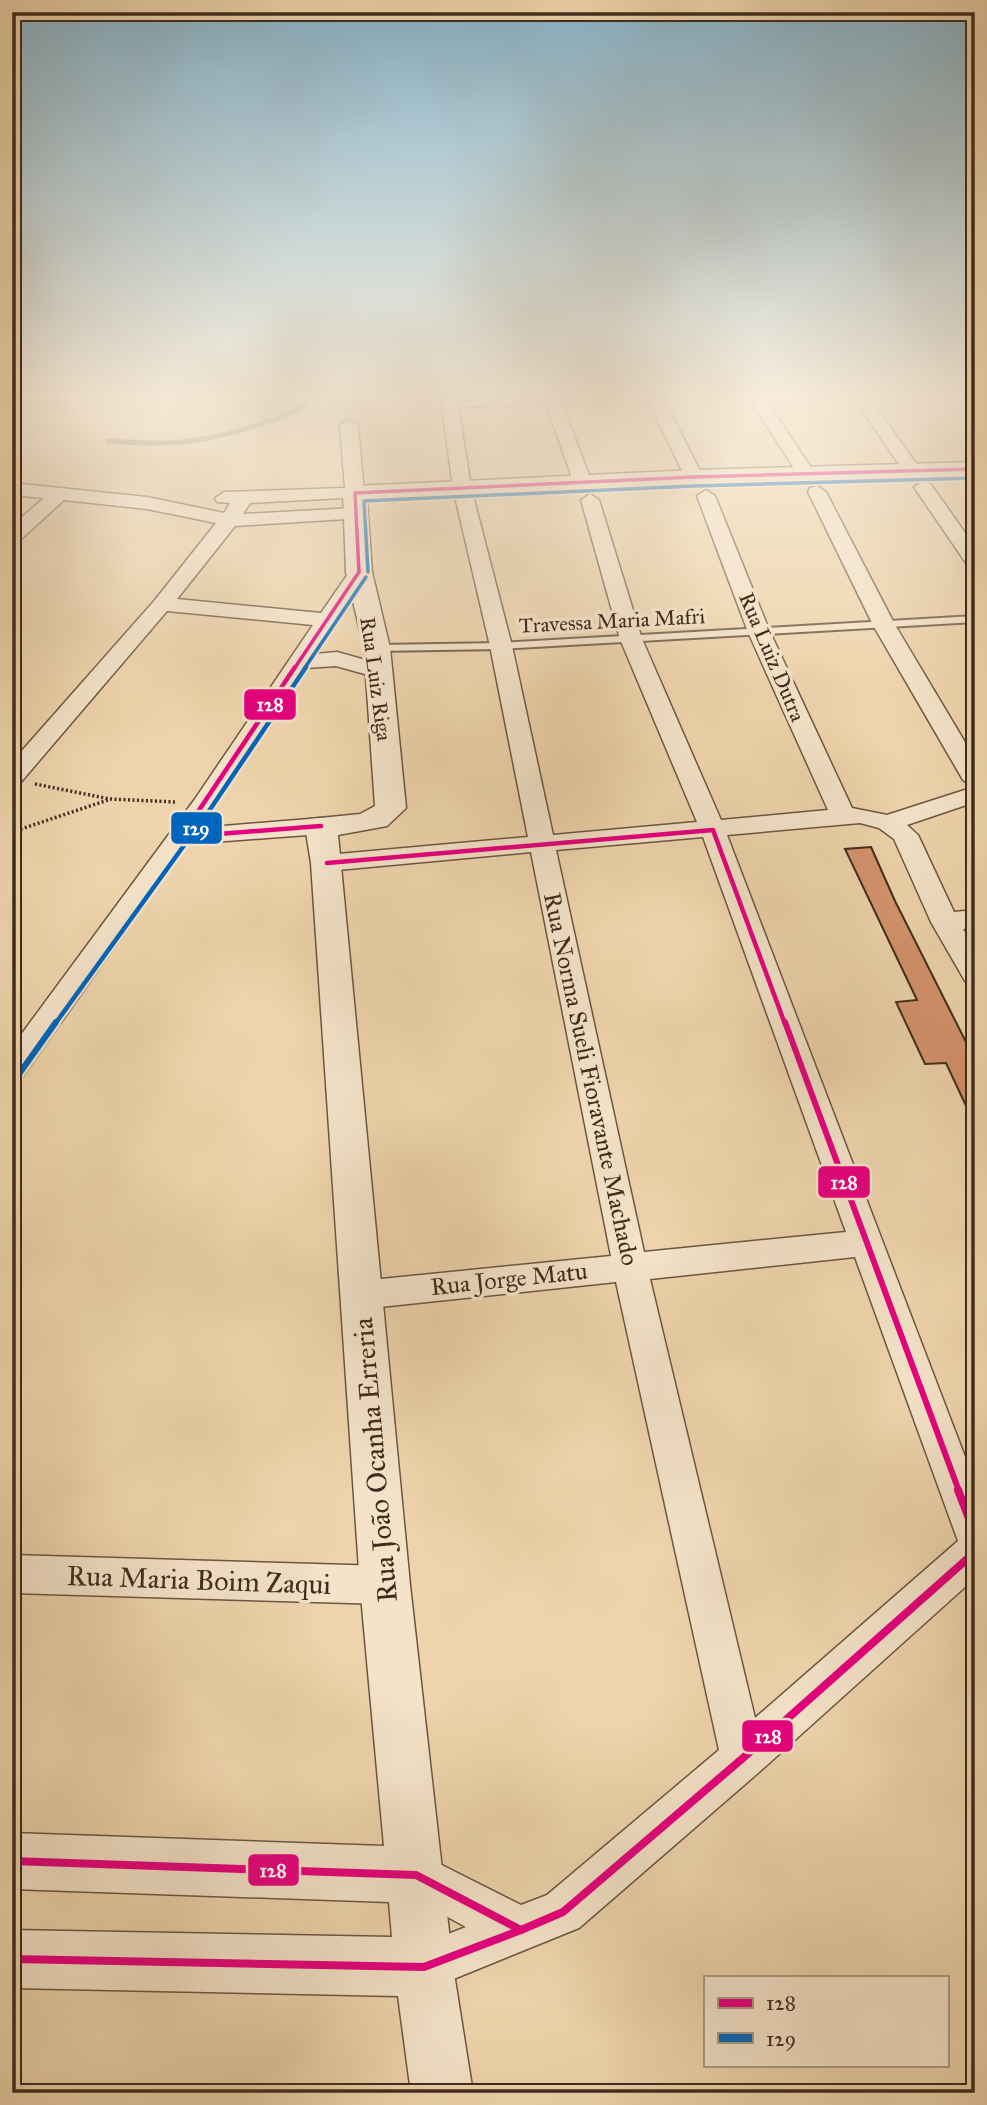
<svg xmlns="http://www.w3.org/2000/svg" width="987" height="2105" viewBox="0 0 987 2105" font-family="'IM FELL Great Primer',serif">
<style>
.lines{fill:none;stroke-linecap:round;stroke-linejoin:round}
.stream{stroke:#758071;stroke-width:5}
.building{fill:#d5936d;stroke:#402c1e;stroke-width:2}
.service-casing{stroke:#6c5642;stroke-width:4}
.minor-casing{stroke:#6c5642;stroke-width:3}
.tertiary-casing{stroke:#6c5642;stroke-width:3}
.path{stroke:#402c1e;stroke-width:3.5;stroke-dasharray:2 2.5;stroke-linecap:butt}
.service{fill:#f4e3c9;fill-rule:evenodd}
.minor{fill:#f4e3c9;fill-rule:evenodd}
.tertiary{fill:#f4e3c9;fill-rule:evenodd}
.bus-1-far3-casing{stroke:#f4e3c9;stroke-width:7}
.bus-1-far2-casing{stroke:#f4e3c9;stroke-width:9}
.bus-1-far1-casing{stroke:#f4e3c9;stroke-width:11}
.bus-1-casing{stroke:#f4e3c9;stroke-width:13}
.bus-2-far2-casing{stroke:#f4e3c9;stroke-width:7}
.bus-2-far1-casing{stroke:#f4e3c9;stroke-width:9}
.bus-2-casing{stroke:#f4e3c9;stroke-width:11}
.bus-1-far3{stroke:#e5007d;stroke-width:3.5}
.bus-1-far2{stroke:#e5007d;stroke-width:4.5}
.bus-1-far1{stroke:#e5007d;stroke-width:6}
.bus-1{stroke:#e5007d;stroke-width:8}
.bus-2-far2{stroke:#0065bd;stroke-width:3.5}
.bus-2-far1{stroke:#0065bd;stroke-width:4.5}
.bus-2{stroke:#0065bd;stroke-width:6}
.labels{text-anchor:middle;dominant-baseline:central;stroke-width:7;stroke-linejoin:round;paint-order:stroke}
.far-street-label{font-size:21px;fill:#402c1e;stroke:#f4e3c9}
.street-label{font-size:24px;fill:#402c1e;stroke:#f4e3c9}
.near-street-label{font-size:28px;fill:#402c1e;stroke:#f4e3c9}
.line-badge{stroke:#f4e3c9;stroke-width:2.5}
.badge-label{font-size:19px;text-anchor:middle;font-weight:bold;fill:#fff}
</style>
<rect width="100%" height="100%" fill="#eed4ac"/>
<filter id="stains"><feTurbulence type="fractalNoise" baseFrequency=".00286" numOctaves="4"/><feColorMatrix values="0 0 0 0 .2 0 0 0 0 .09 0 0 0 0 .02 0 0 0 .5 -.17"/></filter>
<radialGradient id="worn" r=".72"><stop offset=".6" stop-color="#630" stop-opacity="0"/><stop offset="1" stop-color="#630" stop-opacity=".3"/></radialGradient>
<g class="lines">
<path class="stream" d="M 109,441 C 172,446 204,443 264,423 C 283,416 297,413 311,398"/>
</g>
<path class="building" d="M 871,847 L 895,901 L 975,1060 L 975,1125 L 946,1063 L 925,1064 L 896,1002 L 917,1000 L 845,849 Z"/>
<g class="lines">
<defs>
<g id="service">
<path d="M 567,398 L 625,398 L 621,400 L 451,407 L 447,405 L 451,403 Z"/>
<path d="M 975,616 L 975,622 L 501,649 L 377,651 L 372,648 L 377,645 L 501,643 Z"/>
</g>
<g id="minor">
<path d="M 441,398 L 457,398 L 471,488 L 512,646 L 553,835 L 697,822 L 620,639 L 581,500 L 590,494 L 599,500 L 642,639 L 721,820 L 828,810 L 748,632 L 697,496 L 706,490 L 715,496 L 770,632 L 852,808 L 887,815 L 974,787 L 963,780 L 873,625 L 808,492 L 810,488 L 817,486 L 826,492 L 895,625 L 975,759 L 975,802 L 907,825 L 918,835 L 954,912 L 975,910 L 975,928 L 963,929 L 975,950 L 975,983 L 965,981 L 931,922 L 894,839 L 879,828 L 860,823 L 727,835 L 975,1483 L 975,1578 L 758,1773 L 579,1928 L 424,1991 L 407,1984 L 400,1967 L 407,1950 L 466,1927 L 400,1891 L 393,1875 L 400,1859 L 416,1852 L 521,1905 L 547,1895 L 719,1750 L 616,1282 L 361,1309 L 349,1305 L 344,1295 L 349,1285 L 361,1281 L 611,1256 L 531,852 L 327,871 L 318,869 L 314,863 L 318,857 L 327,855 L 528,837 L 490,646 L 453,488 ZM 703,837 L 846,1232 L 644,1252 L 556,850 ZM 855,1257 L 958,1541 L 755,1718 L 650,1279 Z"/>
<path d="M 544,398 L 560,398 L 592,483 L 590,487 L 583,489 L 574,483 Z"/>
<path d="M 647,398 L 663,398 L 703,477 L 701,481 L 687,481 L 685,477 Z"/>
<path d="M 749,398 L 765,398 L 816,475 L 813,479 L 801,479 Z"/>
<path d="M 854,398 L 870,398 L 922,472 L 919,476 L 907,476 Z"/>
<path d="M 959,398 L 975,398 L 975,412 L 969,411 Z"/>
<path d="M 349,420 L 358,425 L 364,493 L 362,497 L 250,503 L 243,514 L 355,508 L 365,514 L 362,518 L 235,526 L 177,599 L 321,613 L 352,568 L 366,568 L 369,572 L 315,654 L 337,652 L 387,666 L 390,671 L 379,678 L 336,666 L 306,668 L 199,828 L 321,818 L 330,821 L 334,826 L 330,831 L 321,834 L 187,844 L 23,1076 L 12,1079 L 12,1047 L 195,799 L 313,625 L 167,611 L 21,782 L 12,784 L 12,762 L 155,600 L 216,523 L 147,509 L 64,500 L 19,541 L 12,543 L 12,526 L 44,498 L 12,495 L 12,483 L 147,497 L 224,513 L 230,503 L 217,502 L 215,498 L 224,492 L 345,488 L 340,425 Z"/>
<path d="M 923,481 L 930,483 L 975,547 L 975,568 L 968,566 L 914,487 Z"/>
<path d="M 12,1555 L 385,1566 L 399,1572 L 405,1585 L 399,1598 L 385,1604 L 12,1593 Z"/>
</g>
<path id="tertiary" d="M 975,462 L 975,476 L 694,484 L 367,499 L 372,572 L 390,648 L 406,808 L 387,826 L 338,835 L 410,1585 L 453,1967 L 473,2093 L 411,2093 L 398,1996 L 12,1988 L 12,1930 L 392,1937 L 389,1902 L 12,1889 L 12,1833 L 384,1846 L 360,1585 L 311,863 L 305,826 L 310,819 L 360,814 L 375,806 L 364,648 L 346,572 L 343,493 L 347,488 L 355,486 L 694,470 Z"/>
</defs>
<use href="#service" class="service-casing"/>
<use href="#minor" class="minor-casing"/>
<use href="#tertiary" class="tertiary-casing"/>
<g class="path">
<path d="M 35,784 L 110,799 L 175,802"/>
<path d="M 12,832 L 108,800"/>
</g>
<use href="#service" class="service"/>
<use href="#minor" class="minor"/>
<use href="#tertiary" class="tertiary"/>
<defs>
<g id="bus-1-far3">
<path d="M 359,572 L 355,493 L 694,477 L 975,469"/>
<path d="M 294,669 L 359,572"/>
</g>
<g id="bus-1-far2">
<path d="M 713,830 L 785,1024"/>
<path d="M 181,837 L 295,667"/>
<path d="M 181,837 L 321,826"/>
<path d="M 327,863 L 713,830"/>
</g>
<path id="bus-1-far1" d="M 785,1022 L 959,1491"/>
<g id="bus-1">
<path d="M 958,1490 L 975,1534"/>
<path d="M 12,1861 L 416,1875 L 521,1930"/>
<path d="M 12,1959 L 424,1967 L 521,1930 L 563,1912 L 743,1758 L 975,1552"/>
</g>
<g id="bus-2-far2">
<path d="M 368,572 L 364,501 L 694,486 L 975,478"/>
<path d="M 304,669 L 366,577"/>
</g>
<path id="bus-2-far1" d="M 55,1024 L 211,808 L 306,667"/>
<path id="bus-2" d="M 19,1074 L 56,1022"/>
</defs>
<use href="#bus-1-far3" class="bus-1-far3-casing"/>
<use href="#bus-1-far2" class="bus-1-far2-casing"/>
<use href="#bus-1-far1" class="bus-1-far1-casing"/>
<use href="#bus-1" class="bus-1-casing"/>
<use href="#bus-2-far2" class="bus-2-far2-casing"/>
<use href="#bus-2-far1" class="bus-2-far1-casing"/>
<use href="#bus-2" class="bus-2-casing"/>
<use href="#bus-1-far3" class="bus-1-far3"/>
<use href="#bus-1-far2" class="bus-1-far2"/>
<use href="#bus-1-far1" class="bus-1-far1"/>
<use href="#bus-1" class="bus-1"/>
<use href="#bus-2-far2" class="bus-2-far2"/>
<use href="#bus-2-far1" class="bus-2-far1"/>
<use href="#bus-2" class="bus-2"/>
</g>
<linearGradient id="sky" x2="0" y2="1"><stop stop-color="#88b6ce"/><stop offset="0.57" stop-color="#f7ecda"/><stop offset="1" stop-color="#f7ecda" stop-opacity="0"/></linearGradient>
<rect width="987" height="693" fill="url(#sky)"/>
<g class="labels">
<g class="far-street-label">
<text transform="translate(612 621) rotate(-3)">Travessa Maria Mafri</text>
<text transform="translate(772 657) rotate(67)">Rua Luiz Dutra</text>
<text transform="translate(376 679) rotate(82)">Rua Luiz Riga</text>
</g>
<g class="street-label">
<text transform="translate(591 1079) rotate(78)">Rua Norma Sueli Fioravante Machado</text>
<text transform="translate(509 1279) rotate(-6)">Rua Jorge Matu</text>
</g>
<g class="near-street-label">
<text transform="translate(375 1460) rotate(-95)">Rua João Ocanha Erreria</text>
<text transform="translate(199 1580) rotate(2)">Rua Maria Boim Zaqui</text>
</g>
</g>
<g class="line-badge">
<rect x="243" y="688" width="54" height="33" rx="7" fill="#e5007d"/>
<rect x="170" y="811" width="53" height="34" rx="7" fill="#0065bd"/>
<rect x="817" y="1165" width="54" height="34" rx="7" fill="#e5007d"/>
<rect x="741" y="1719" width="53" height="34" rx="7" fill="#e5007d"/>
<rect x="247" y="1853" width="53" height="34" rx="7" fill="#e5007d"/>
</g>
<g class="badge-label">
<text x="270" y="711">128</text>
<text x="196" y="835">129</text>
<text x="844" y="1189">128</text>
<text x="768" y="1743">128</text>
<text x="273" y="1877">128</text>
</g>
<rect width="987" height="2105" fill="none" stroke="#eed4ac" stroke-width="42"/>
<rect x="14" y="14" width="959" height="2077" fill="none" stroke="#402c1e" stroke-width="3.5"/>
<rect x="21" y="21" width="945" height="2063" fill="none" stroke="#402c1e" stroke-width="2"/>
<rect x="704" y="1976" width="245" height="91" fill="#f4e3c9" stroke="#ac9a85" stroke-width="2"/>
<rect x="718" y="1998" width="35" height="10" fill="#e5007d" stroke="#ac9a85" stroke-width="2"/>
<text x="766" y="2010" font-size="21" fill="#402c1e">128</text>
<rect x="718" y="2033" width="35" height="10" fill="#0065bd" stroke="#ac9a85" stroke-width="2"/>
<text x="766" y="2046" font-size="21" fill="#402c1e">129</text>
<rect width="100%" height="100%" filter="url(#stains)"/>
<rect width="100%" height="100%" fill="url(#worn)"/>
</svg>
